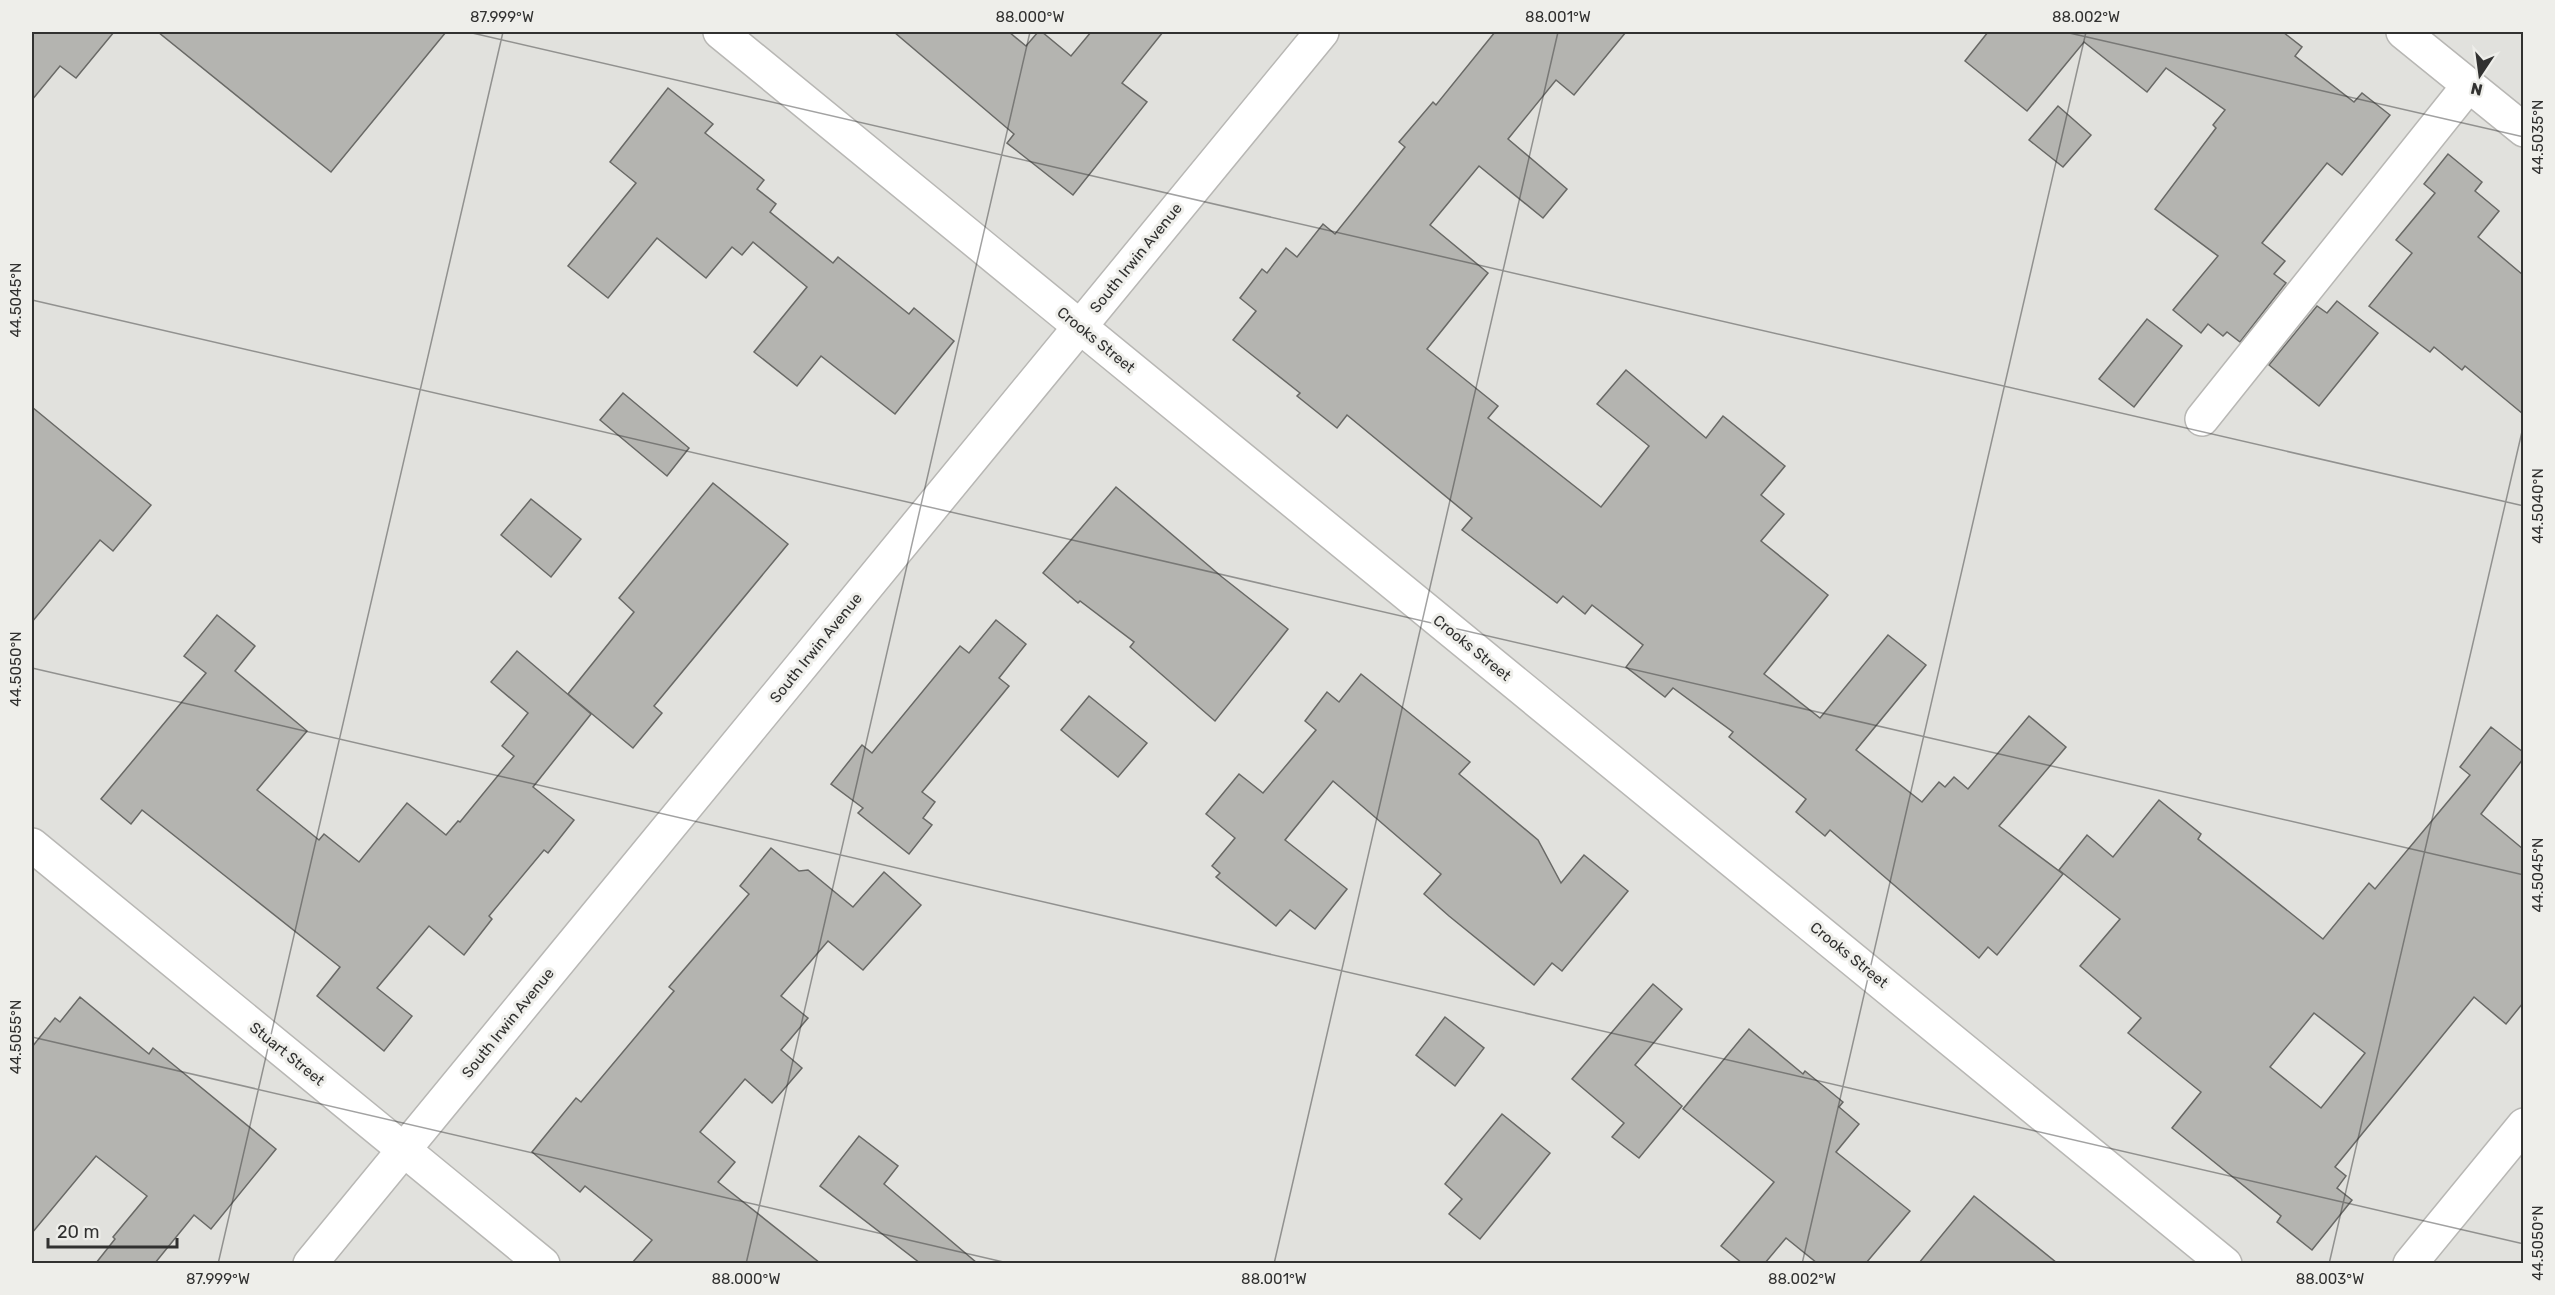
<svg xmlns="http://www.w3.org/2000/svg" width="2555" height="1295" viewBox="0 0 2555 1295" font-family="Rubik,sans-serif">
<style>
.building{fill:#b4b4b0;stroke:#696966;stroke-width:1.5;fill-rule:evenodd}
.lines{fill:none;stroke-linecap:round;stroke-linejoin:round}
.minor-casing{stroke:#b8b7b4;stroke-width:36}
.minor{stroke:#fff;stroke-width:33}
.ticks{fill:none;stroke:#313130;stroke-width:1.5;stroke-opacity:0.45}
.labels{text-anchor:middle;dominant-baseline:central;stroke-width:6;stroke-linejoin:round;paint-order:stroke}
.street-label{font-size:15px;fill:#313130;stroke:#eeeeea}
.neatline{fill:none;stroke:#313130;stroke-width:2}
.ticks-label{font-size:15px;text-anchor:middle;fill:#313130}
</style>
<rect width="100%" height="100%" fill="#e1e1dd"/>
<g class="building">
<path d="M 32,32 L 114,32 L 76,78 L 60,66 L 32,100 Z"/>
<path d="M 158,32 L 446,32 L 331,172 Z"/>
<path d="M 894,32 L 1009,32 L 1026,46 L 1038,32 L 1042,32 L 1071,56 L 1091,32 L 1163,32 L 1122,83 L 1147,102 L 1073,195 L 1007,143 L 1014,134 Z"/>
<path d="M 1495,32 L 1626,32 L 1574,95 L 1556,80 L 1508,139 L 1567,189 L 1543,218 L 1479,166 L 1430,225 L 1488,273 L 1427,349 L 1498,406 L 1488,418 L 1601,507 L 1649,446 L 1597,404 L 1626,370 L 1706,438 L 1723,416 L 1785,466 L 1761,495 L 1784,514 L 1761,541 L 1828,595 L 1764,674 L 1820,718 L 1888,635 L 1926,665 L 1856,750 L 1922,802 L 1939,782 L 1945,787 L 1954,777 L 1968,789 L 2029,716 L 2066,747 L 1999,826 L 2063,874 L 1997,955 L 1988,947 L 1979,958 L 1830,830 L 1825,836 L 1796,812 L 1806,799 L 1729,737 L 1733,732 L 1673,688 L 1665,697 L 1626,667 L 1643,645 L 1592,605 L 1585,614 L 1563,596 L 1557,603 L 1462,530 L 1472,518 L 1347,415 L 1337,428 L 1297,396 L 1300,393 L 1233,340 L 1256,311 L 1240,298 L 1262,269 L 1267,273 L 1286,248 L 1297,257 L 1323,224 L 1335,234 L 1405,147 L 1399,142 L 1433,102 L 1436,105 Z"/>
<path d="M 1988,32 L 2283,32 L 2302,47 L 2295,56 L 2354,102 L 2362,93 L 2390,115 L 2342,175 L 2327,163 L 2262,243 L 2285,261 L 2274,274 L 2286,283 L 2240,342 L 2227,332 L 2223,336 L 2208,324 L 2201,333 L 2173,310 L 2218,256 L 2155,209 L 2216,128 L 2213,125 L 2225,110 L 2166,68 L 2147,92 L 2084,42 L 2027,111 L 1965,61 Z"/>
<path d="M 668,88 L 713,124 L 705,133 L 764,180 L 757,189 L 776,204 L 770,212 L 833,263 L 838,257 L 909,314 L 914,308 L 954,341 L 895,414 L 821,356 L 797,386 L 754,352 L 807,287 L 753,242 L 742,255 L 732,247 L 706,278 L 657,238 L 608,298 L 568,266 L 636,183 L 610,162 Z"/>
<path d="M 2058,106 L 2091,135 L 2063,167 L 2029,140 Z"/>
<path d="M 2448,154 L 2482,182 L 2475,191 L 2499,211 L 2478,237 L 2523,275 L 2523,414 L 2465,366 L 2462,370 L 2434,347 L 2430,352 L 2369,306 L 2412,253 L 2396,240 L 2435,193 L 2424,184 Z"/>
<path d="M 2337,301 L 2378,333 L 2319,406 L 2269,365 L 2317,306 L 2327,313 Z"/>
<path d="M 2147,319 L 2182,346 L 2134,407 L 2099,379 Z"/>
<path d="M 623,393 L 689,448 L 667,476 L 600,420 Z"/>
<path d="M 32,407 L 151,505 L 113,551 L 100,540 L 32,622 Z"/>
<path d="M 713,483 L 788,544 L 654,706 L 662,713 L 633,748 L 568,694 L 634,612 L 619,598 Z"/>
<path d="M 1116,487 L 1222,577 L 1288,629 L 1215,721 L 1130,647 L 1134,642 L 1080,601 L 1078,603 L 1043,573 Z"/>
<path d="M 531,499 L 581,539 L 551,577 L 501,535 Z"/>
<path d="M 217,615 L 255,646 L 235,671 L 307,731 L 257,790 L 319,840 L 324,834 L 359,862 L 407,803 L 446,835 L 458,821 L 460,822 L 514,756 L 502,746 L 528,713 L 491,682 L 517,651 L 591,714 L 533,787 L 574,820 L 548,853 L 544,850 L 489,916 L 492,919 L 464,955 L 429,926 L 377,988 L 412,1016 L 384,1051 L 317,996 L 340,967 L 142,810 L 131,824 L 101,799 L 206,673 L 184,656 Z"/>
<path d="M 996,620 L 1026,644 L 999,678 L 1009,686 L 922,792 L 935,802 L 923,818 L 932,825 L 909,854 L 858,813 L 863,808 L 831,784 L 862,745 L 872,753 L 960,646 L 969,653 Z"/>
<path d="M 1361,674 L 1470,762 L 1459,774 L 1538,840 L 1561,883 L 1584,855 L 1628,891 L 1562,971 L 1552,963 L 1534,985 L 1449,916 L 1424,894 L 1441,874 L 1333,781 L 1285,840 L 1347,889 L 1315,929 L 1290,910 L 1276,926 L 1216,877 L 1220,873 L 1212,866 L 1235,838 L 1206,814 L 1239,774 L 1263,793 L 1316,730 L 1305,721 L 1327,692 L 1339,702 Z"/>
<path d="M 1089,696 L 1147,743 L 1118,777 L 1061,730 Z"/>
<path d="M 2491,727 L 2523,752 L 2523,759 L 2481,814 L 2523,849 L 2523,1003 L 2506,1024 L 2474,997 L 2335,1167 L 2346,1176 L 2337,1188 L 2352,1200 L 2312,1250 L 2277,1222 L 2281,1216 L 2172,1128 L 2201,1092 L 2128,1033 L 2141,1018 L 2080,966 L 2120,919 L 2059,870 L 2087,835 L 2113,857 L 2159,800 L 2201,834 L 2198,839 L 2323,939 L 2369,883 L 2375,889 L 2470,775 L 2460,767 ZM 2314,1013 L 2365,1053 L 2321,1108 L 2270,1067 Z"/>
<path d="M 771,848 L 799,871 L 808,870 L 853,907 L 884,872 L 921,905 L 863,970 L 828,941 L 781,996 L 808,1018 L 781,1050 L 802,1068 L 772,1103 L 745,1079 L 700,1132 L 735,1162 L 718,1182 L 820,1263 L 632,1263 L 652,1240 L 585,1186 L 580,1192 L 532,1152 L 576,1098 L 581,1102 L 674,991 L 669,987 L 749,894 L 740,886 Z"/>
<path d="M 1653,984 L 1682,1009 L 1635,1065 L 1682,1106 L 1639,1158 L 1612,1137 L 1624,1123 L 1572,1079 Z"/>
<path d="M 80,997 L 149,1054 L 153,1048 L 276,1149 L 211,1229 L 194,1215 L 155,1263 L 96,1263 L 115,1239 L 113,1237 L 147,1196 L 96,1156 L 32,1233 L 32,1047 L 55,1018 L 60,1022 Z"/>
<path d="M 1445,1017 L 1484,1048 L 1455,1086 L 1416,1055 Z"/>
<path d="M 1749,1029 L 1803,1074 L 1805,1071 L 1843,1102 L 1839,1107 L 1859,1124 L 1836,1152 L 1910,1211 L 1866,1263 L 1817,1263 L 1786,1238 L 1765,1263 L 1742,1263 L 1721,1246 L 1774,1182 L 1683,1109 Z"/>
<path d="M 1502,1114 L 1550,1153 L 1480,1239 L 1449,1214 L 1462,1199 L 1445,1184 Z"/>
<path d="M 859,1136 L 898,1166 L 884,1184 L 977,1263 L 920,1263 L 820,1186 Z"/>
<path d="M 1974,1196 L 2057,1263 L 1919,1263 Z"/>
</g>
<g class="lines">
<defs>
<g id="minor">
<path d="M 720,32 L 2225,1264"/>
<path d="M 2403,32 L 2524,130"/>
<path d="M 2202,419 L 2469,85"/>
<path d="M 32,845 L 543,1264"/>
<path d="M 310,1264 L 1322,32"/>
<path d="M 2410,1264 L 2524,1125"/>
</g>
</defs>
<use href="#minor" class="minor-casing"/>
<use href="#minor" class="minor"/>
</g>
<path class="ticks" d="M 468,32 L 2524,506M 2065,32 L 2524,137M 32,300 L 2524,875M 32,668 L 2524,1244M 32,1037 L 1012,1264M 218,1264 L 503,32M 746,1264 L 1030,32M 1274,1264 L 1558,32M 1802,1264 L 2086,32M 2329,1264 L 2524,423"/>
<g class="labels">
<g class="street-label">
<text transform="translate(1136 258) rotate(-51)">South Irwin Avenue</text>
<text transform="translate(1096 340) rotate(39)">Crooks Street</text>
<text transform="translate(816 648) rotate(-51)">South Irwin Avenue</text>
<text transform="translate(1472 648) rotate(39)">Crooks Street</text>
<text transform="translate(1849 955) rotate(39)">Crooks Street</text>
<text transform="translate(508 1023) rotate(-51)">South Irwin Avenue</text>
<text transform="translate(287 1054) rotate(39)">Stuart Street</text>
</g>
</g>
<rect width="2555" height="1295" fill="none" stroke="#eeeeea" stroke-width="66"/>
<g transform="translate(2480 75) rotate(193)" stroke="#eeeeea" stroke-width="4.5" paint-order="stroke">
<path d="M0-4.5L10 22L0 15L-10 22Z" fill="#313130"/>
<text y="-9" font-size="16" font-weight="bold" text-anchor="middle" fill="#313130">N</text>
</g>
<path d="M48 1238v9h129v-9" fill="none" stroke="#313130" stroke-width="3"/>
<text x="57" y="1238" font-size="18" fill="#313130" stroke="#eeeeea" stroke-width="4.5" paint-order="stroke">20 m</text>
<rect x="33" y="33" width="2489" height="1229" class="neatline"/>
<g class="ticks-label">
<text x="502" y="22">87.999°W</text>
<text x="1030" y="22">88.000°W</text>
<text x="1558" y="22">88.001°W</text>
<text x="2086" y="22">88.002°W</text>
<text transform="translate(2538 137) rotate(-90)" y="5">44.5035°N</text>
<text transform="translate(16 300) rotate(-90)" y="5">44.5045°N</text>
<text transform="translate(2538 506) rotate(-90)" y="5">44.5040°N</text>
<text transform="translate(16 669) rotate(-90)" y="5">44.5050°N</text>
<text transform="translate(2538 875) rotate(-90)" y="5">44.5045°N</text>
<text transform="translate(16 1037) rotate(-90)" y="5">44.5055°N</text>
<text transform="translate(2538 1243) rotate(-90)" y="5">44.5050°N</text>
<text x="218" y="1284">87.999°W</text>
<text x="746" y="1284">88.000°W</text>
<text x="1274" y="1284">88.001°W</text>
<text x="1802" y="1284">88.002°W</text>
<text x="2330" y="1284">88.003°W</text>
</g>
</svg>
